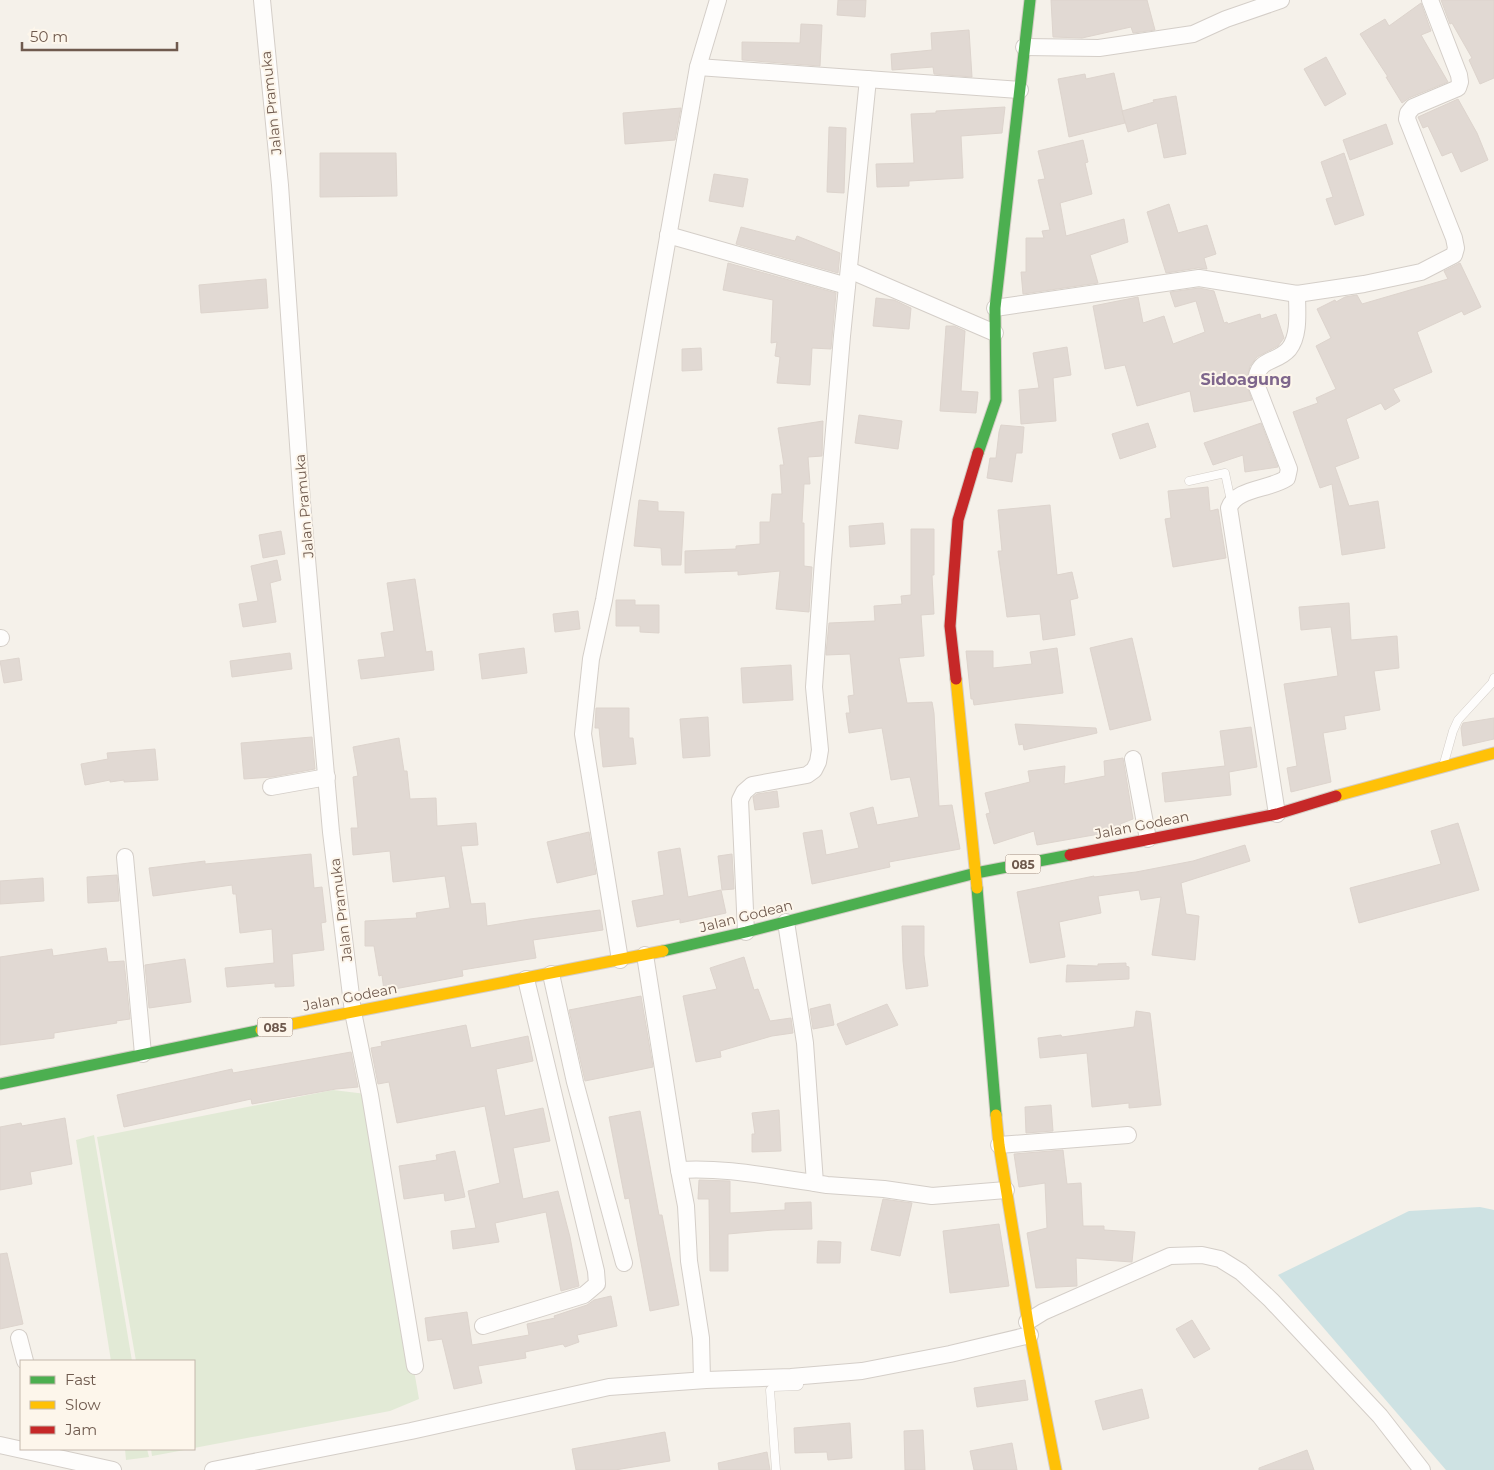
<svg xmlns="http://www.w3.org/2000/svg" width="1494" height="1470" viewBox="0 0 1494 1470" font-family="Montserrat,sans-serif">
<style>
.green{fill:#e2ead6}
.water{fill:#cee2e3}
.building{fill:#e1d9d3;stroke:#ddd4cd}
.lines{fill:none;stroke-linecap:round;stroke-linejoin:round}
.lane-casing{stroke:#d4cec8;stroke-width:9}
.street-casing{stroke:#d4cec8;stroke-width:18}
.fast-casing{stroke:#d4cdc6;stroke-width:13}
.slow-casing{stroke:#d4cdc6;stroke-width:13}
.jam-casing{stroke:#d4cdc6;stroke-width:13}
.lane{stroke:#fefdfc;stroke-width:8}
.street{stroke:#fefdfc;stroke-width:16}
.fast{stroke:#4caf50;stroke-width:11}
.slow{stroke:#ffc107;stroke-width:11}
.jam{stroke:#c62828;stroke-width:11}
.labels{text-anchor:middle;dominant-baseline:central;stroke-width:4;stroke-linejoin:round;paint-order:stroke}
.shield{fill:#fdf6eb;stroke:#9a897d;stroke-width:1}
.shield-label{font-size:12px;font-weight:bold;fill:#6f5a4e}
.street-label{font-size:14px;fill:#6f5a4e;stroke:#fdf6eb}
.quarter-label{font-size:16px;font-weight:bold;fill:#7e668c;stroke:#fdf6eb}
</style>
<rect width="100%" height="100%" fill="#f5f1ea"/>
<g class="green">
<path d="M 333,1090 L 366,1094 L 419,1399 L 390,1411 L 194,1448 L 194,1361 L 136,1361 L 97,1137 Z"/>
<path d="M 94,1135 L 132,1361 L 111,1361 L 76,1140 Z"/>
<path d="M 125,1449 L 147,1449 L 149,1457 L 126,1460 Z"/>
<path d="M 151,1449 L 190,1449 L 152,1456 Z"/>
</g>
<path class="water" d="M 1480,1207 L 1494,1210 L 1494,1470 L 1446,1470 L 1278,1275 L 1409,1211 Z"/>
<g class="building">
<path d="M 838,0 L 866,0 L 865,17 L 837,15 Z"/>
<path d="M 1051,0 L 1147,0 L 1155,30 L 1133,33 L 1131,27 L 1082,38 L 1053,37 Z"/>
<path d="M 1441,0 L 1494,0 L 1494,78 L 1480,84 L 1469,60 L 1472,58 L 1452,23 L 1450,24 Z"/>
<path d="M 1421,3 L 1431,31 L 1421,35 L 1448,82 L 1409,98 L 1402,103 L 1386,77 L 1388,77 L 1360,34 L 1385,19 L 1389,26 Z"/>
<path d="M 801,24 L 822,25 L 820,66 L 742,60 L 742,42 L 800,43 Z"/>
<path d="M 969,30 L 972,77 L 934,74 L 933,67 L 892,70 L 891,54 L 932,50 L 931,33 Z"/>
<path d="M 1326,57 L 1346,94 L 1325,106 L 1304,69 Z"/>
<path d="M 1114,73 L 1125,123 L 1069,137 L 1058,79 L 1085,74 L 1086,79 Z"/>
<path d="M 1176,96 L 1186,154 L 1164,158 L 1157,123 L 1128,132 L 1122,111 L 1154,102 L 1153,100 Z"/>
<path d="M 1458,99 L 1477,133 L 1488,160 L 1461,172 L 1452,152 L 1442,156 L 1428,126 L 1423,128 L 1418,117 Z"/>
<path d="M 1005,107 L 1002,133 L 961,136 L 963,178 L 909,181 L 909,186 L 877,187 L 876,164 L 914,163 L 911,114 L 936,113 L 936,111 Z"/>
<path d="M 681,108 L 675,140 L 625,144 L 623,113 Z"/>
<path d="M 1386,124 L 1393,144 L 1350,160 L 1343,140 Z"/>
<path d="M 829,127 L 846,128 L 844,193 L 827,192 Z"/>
<path d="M 1083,140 L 1088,162 L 1085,163 L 1092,194 L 1060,203 L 1066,236 L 1124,219 L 1128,242 L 1090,255 L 1098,283 L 1023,294 L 1021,272 L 1026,272 L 1026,238 L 1044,238 L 1042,231 L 1050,230 L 1038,180 L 1045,179 L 1038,151 Z"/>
<path d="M 320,153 L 396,153 L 397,196 L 320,197 Z"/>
<path d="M 1344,153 L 1364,215 L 1335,225 L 1326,199 L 1333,197 L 1321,162 Z"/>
<path d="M 714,174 L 748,179 L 743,207 L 709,201 Z"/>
<path d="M 1169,204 L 1178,233 L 1207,225 L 1216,254 L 1204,258 L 1207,269 L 1198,268 L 1166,273 L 1147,212 Z"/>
<path d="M 741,227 L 795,241 L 797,236 L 840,253 L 838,273 L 736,244 Z"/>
<path d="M 728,263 L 836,293 L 831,349 L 812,348 L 810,385 L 777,383 L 780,357 L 775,356 L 777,342 L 771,343 L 773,300 L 723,290 Z"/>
<path d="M 1460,263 L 1481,307 L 1464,315 L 1462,311 L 1417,332 L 1432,372 L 1393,389 L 1400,401 L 1385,410 L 1381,403 L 1346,419 L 1359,458 L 1335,467 L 1349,506 L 1378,501 L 1385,548 L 1342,555 L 1332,484 L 1320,488 L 1293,412 L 1318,403 L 1316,398 L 1336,389 L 1316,346 L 1331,338 L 1317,309 L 1335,300 L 1336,302 L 1345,297 L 1357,295 L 1362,304 L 1448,279 L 1444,271 Z"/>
<path d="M 266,279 L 268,308 L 201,313 L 199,285 Z"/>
<path d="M 1199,288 L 1214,291 L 1224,323 L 1227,322 L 1228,324 L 1260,314 L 1261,319 L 1276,314 L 1284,338 L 1278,346 L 1257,357 L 1250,366 L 1246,383 L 1252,400 L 1194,412 L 1190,391 L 1137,406 L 1125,365 L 1105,369 L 1093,306 L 1138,297 L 1143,323 L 1164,316 L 1173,344 L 1205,332 L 1196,301 L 1175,307 L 1170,292 Z"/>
<path d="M 876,298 L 894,300 L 911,308 L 909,329 L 873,326 Z"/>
<path d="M 946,326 L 954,326 L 965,331 L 961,391 L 978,392 L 976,413 L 940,411 Z"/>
<path d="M 1067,347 L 1071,375 L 1053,378 L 1056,421 L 1021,424 L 1019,390 L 1039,388 L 1033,353 Z"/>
<path d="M 701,348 L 702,370 L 682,371 L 682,349 Z"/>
<path d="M 859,415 L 902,421 L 898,449 L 855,443 Z"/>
<path d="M 823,421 L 822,456 L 808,457 L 810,484 L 804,484 L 802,523 L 804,523 L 804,566 L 812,567 L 809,612 L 776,609 L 780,571 L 738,575 L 738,571 L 685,573 L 685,551 L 736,549 L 736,546 L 760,544 L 760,522 L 770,522 L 772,494 L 782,494 L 780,465 L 784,465 L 778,428 Z"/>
<path d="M 1148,423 L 1156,447 L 1120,459 L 1112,434 Z"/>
<path d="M 1261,423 L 1278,467 L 1245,472 L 1243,455 L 1213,465 L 1204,443 Z"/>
<path d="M 1001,425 L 1024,427 L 1022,453 L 1016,453 L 1012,482 L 987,478 L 990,458 L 996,458 L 999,432 Z"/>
<path d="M 1208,487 L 1210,511 L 1218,509 L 1226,558 L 1173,567 L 1165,519 L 1171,518 L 1168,491 Z"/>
<path d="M 639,500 L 658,502 L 658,511 L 684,512 L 681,565 L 662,565 L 661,548 L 634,546 Z"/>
<path d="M 1050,505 L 1057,575 L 1072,572 L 1078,598 L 1070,600 L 1075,635 L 1043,640 L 1040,614 L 1007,617 L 998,551 L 1002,551 L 998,510 Z"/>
<path d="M 883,523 L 885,544 L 850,547 L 849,526 Z"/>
<path d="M 911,529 L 934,529 L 934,575 L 932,575 L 934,614 L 921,615 L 924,656 L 899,658 L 907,703 L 932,702 L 934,713 L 939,806 L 952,805 L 960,849 L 889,862 L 890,867 L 812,884 L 803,833 L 822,830 L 826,855 L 859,848 L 850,813 L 873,807 L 877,825 L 919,817 L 910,777 L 891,780 L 882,728 L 849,733 L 846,713 L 850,713 L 848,696 L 854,695 L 850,654 L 826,655 L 826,653 L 829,623 L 875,621 L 874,606 L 902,604 L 901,596 L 911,595 Z"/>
<path d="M 281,531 L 285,554 L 263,558 L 259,535 Z"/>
<path d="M 277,560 L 281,580 L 270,583 L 276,622 L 243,627 L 239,604 L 258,601 L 251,566 Z"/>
<path d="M 415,579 L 426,652 L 432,651 L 434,670 L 361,679 L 358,660 L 385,657 L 381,633 L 394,631 L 387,583 Z"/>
<path d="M 616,600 L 635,600 L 635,605 L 659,605 L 659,633 L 640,632 L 640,626 L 616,626 Z"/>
<path d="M 1349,603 L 1351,640 L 1397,636 L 1399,668 L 1374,671 L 1380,710 L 1344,716 L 1346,729 L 1323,733 L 1331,782 L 1291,792 L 1287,768 L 1297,766 L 1284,684 L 1338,676 L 1331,627 L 1301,630 L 1299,607 Z"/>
<path d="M 578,611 L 580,629 L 555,632 L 553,614 Z"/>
<path d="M 1132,638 L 1151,720 L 1110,730 L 1090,648 Z"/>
<path d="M 524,648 L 527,673 L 482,679 L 479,654 Z"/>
<path d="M 1057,648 L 1063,693 L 974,705 L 973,699 L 971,699 L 966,651 L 993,651 L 993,668 L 1032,664 L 1030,652 Z"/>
<path d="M 290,653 L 292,669 L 232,677 L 230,661 Z"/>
<path d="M 19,658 L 22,680 L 4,683 L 0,661 Z"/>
<path d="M 791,665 L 793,700 L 743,703 L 741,668 Z"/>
<path d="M 596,708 L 629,708 L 629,738 L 633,738 L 636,764 L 603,767 L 599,728 L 595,728 Z"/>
<path d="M 708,717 L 710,756 L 683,758 L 680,719 Z"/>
<path d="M 1494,718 L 1494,739 L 1463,746 L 1461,728 L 1463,723 Z"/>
<path d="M 1015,724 L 1096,728 L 1097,733 L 1024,750 L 1023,744 L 1019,745 Z"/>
<path d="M 1251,727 L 1257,767 L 1229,772 L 1231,795 L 1165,802 L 1162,773 L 1225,766 L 1220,731 Z"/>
<path d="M 312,737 L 315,769 L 272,777 L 244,779 L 241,743 Z"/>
<path d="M 399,738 L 404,771 L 407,771 L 410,799 L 436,798 L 437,826 L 476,823 L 478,845 L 461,846 L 471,904 L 485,903 L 487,926 L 530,919 L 600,910 L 603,930 L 533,940 L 536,958 L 462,970 L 463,976 L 384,991 L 382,975 L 379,976 L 374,946 L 365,946 L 365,921 L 417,918 L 416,913 L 450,908 L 445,876 L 393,882 L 390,851 L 353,855 L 351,828 L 358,828 L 353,777 L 358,776 L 353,747 Z"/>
<path d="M 155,749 L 158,780 L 124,782 L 124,780 L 110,782 L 110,780 L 85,785 L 81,764 L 108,759 L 107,753 Z"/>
<path d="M 1123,758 L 1133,819 L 1120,824 L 1122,830 L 1037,845 L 1034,831 L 994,844 L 986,814 L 990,813 L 985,793 L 1030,782 L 1028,771 L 1065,766 L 1064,784 L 1105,776 L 1104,761 Z"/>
<path d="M 777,791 L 779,807 L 755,810 L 753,797 L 757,794 Z"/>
<path d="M 1458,823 L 1479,890 L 1359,923 L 1350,888 L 1441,864 L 1431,831 Z"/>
<path d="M 589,832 L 596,874 L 557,883 L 547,842 Z"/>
<path d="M 1245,845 L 1250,861 L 1181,883 L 1186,914 L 1199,916 L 1195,960 L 1152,955 L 1161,897 L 1141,900 L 1139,890 L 1098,896 L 1101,913 L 1059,922 L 1065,957 L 1030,963 L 1017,892 L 1094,876 L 1094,877 L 1136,872 L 1193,861 Z"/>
<path d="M 680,848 L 688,897 L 721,890 L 726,913 L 680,923 L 680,919 L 637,927 L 632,901 L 664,895 L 658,852 Z"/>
<path d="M 311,854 L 314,888 L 322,887 L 326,922 L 321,923 L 324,950 L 292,954 L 294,986 L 275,987 L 275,983 L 227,987 L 225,968 L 274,963 L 272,929 L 240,933 L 236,894 L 233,894 L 232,885 L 153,896 L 149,868 L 205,861 L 205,864 Z"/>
<path d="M 732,854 L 734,889 L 722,890 L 718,856 Z"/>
<path d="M 117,875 L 119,901 L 88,903 L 87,877 Z"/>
<path d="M 43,878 L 44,901 L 0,904 L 0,881 Z"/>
<path d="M 902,926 L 924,926 L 924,955 L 928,986 L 906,989 L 903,961 Z"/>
<path d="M 106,948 L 108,962 L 124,961 L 130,1019 L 116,1021 L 117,1023 L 54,1033 L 54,1038 L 0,1045 L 0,957 L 52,949 L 53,956 Z"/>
<path d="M 744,957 L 754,990 L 758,989 L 770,1021 L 791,1018 L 793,1033 L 772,1036 L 720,1051 L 721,1057 L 696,1062 L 683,996 L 717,989 L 710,968 Z"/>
<path d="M 185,959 L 191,1002 L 149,1008 L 145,965 Z"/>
<path d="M 1126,963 L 1126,966 L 1129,967 L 1129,979 L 1066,982 L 1067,965 L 1098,966 L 1098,964 Z"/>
<path d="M 641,996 L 653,1067 L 585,1081 L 569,1010 Z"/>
<path d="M 830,1004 L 834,1025 L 813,1029 L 810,1009 Z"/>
<path d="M 887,1004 L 898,1025 L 846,1045 L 837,1024 Z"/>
<path d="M 1136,1011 L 1150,1013 L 1161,1105 L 1129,1108 L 1129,1103 L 1092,1107 L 1087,1053 L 1040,1058 L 1038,1038 L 1061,1035 L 1062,1037 L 1134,1027 Z"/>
<path d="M 466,1025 L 471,1048 L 528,1036 L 533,1061 L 496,1069 L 505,1116 L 543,1108 L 550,1141 L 513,1148 L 523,1199 L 558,1191 L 570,1237 L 579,1286 L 561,1291 L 546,1212 L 495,1223 L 499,1242 L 453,1249 L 451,1231 L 476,1228 L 468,1191 L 500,1183 L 485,1106 L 397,1123 L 389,1082 L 378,1084 L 371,1048 L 382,1046 L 381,1042 Z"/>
<path d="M 351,1052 L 358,1087 L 336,1089 L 252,1104 L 251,1099 L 124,1127 L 117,1095 L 232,1069 L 233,1073 Z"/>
<path d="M 1051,1105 L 1053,1131 L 1026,1133 L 1025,1107 Z"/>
<path d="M 779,1110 L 781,1151 L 752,1152 L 752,1134 L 755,1134 L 752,1113 Z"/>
<path d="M 640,1111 L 659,1215 L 662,1215 L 679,1305 L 650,1311 L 629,1198 L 625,1199 L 609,1117 Z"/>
<path d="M 65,1118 L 72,1164 L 30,1172 L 32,1184 L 0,1190 L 0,1127 L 21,1123 L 22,1126 Z"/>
<path d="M 1063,1150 L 1067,1184 L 1081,1183 L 1083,1226 L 1104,1226 L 1104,1230 L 1135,1232 L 1132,1262 L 1076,1258 L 1077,1286 L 1036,1288 L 1027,1233 L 1047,1228 L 1045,1183 L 1019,1187 L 1014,1154 Z"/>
<path d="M 455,1151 L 465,1197 L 445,1201 L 444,1193 L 404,1199 L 399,1166 L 437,1160 L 436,1155 Z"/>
<path d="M 699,1180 L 730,1181 L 730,1213 L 785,1210 L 785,1203 L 811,1202 L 812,1229 L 773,1230 L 728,1234 L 728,1271 L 710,1271 L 709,1199 L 698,1199 Z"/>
<path d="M 883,1199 L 912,1203 L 900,1256 L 871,1250 Z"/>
<path d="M 999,1224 L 1009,1286 L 950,1293 L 943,1231 Z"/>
<path d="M 818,1241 L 841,1242 L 840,1263 L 817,1263 Z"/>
<path d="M 7,1253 L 23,1324 L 0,1329 L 0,1254 Z"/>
<path d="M 611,1296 L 617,1326 L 577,1335 L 579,1342 L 565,1347 L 563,1344 L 525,1352 L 526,1358 L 478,1366 L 482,1383 L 454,1389 L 442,1339 L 428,1341 L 425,1318 L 467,1312 L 472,1345 L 529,1335 L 527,1324 L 555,1318 L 554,1316 L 587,1305 L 594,1300 Z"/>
<path d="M 1192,1320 L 1210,1349 L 1194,1358 L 1176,1329 Z"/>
<path d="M 1025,1380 L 1028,1400 L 977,1407 L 974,1388 Z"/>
<path d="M 1142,1389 L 1149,1418 L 1103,1430 L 1095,1401 Z"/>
<path d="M 850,1423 L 852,1458 L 828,1460 L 827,1452 L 795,1453 L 794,1428 Z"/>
<path d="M 923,1430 L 925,1470 L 905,1470 L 904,1431 Z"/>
<path d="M 665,1432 L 670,1461 L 615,1470 L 576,1470 L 572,1449 Z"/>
<path d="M 1012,1443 L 1017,1470 L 974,1470 L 970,1451 Z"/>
<path d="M 1307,1450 L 1314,1470 L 1259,1470 L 1259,1468 Z"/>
<path d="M 767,1452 L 770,1470 L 719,1470 L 718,1463 Z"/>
</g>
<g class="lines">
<defs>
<g id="lane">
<path d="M 1189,481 L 1225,473 L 1231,501"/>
<path d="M 1444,763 L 1453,731 L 1458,720 L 1492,683 L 1494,678"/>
<path d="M 776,1470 L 770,1390 L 773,1387 L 798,1386 L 799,1385 L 799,1376"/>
</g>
<g id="street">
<path d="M 262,0 L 280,185 L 302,502 L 331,832 L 353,1012 L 370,1095 L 415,1366"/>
<path d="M 1024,47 L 1099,48 L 1193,34 L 1226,19 L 1281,0"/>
<path d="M 698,67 L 1020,90"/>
<path d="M 668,235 L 847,286"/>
<path d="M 849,270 L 995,333"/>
<path d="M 995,308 L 1199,278 L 1297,294 L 1364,284 L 1421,272 L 1454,255 L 1456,248 L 1454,238 L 1407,119 L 1408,113 L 1413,107 L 1458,88 L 1460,82 L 1459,75 L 1430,0"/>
<path d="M 0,638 L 1,638"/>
<path d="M 1133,759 L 1148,839"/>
<path d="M 271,787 L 327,777"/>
<path d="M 1277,814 L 1229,508 C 1236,488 1269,490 1287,478 L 1289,469 L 1256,384 C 1256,357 1276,364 1289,349 C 1300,335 1297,311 1297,294"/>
<path d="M 125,857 L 143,1054"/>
<path d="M 786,922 L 805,1043 L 815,1183 L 827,1185 L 884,1189 L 932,1196 L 1006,1190"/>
<path d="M 746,932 L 740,800 L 744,792 L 752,785 L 807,775 L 814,770 L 818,762 L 820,750 L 814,687 L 823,560 L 842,336 L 868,79"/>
<path d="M 645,955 L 679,1170 L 686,1206 L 689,1261 L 701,1338 L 702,1380"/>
<path d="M 620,960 L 583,734 L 591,659 L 604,600 L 698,67 L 718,0"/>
<path d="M 551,974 L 575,1082 L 624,1263"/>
<path d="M 999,1145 L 1128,1135"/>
<path d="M 679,1170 C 725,1167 770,1177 815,1183"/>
<path d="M 1027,1322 L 1043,1312 L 1170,1256 L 1202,1255 L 1220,1259 L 1241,1272 L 1271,1300 L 1380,1416 L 1422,1470"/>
<path d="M 483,1326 L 584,1295 L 597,1284 L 596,1271 L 526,979"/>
<path d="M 19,1338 L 25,1361"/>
<path d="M 0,1445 L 113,1470"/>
<path d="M 213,1470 L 411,1431 L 609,1387 L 706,1380 L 791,1377 L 862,1371 L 950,1354 L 1030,1335"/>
</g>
<g id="fast">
<path d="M 978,453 L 996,400 L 995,308 L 1030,0"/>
<path d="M 977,888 L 996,1115"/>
<path d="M 663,951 L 746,932 L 976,873 L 1070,855"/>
<path d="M 0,1084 L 261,1030"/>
</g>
<g id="slow">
<path d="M 956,679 L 977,888"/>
<path d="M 1336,796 L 1494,753"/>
<path d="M 261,1030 L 663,951"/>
<path d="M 996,1115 L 999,1145 L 1030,1335 L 1056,1470"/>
</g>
<g id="jam">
<path d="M 956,679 L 950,626 L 958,520 L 978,453"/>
<path d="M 1070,855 L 1277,814 L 1336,796"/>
</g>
</defs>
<use href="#lane" class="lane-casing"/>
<use href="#street" class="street-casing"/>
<use href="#fast" class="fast-casing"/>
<use href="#slow" class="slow-casing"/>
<use href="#jam" class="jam-casing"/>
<use href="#lane" class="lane"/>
<use href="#street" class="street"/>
<use href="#fast" class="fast"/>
<use href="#slow" class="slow"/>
<use href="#jam" class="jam"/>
</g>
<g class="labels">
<g class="shield">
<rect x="1005.5" y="854.5" width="35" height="19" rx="4"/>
<rect x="257.5" y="1017.5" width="35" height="19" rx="4"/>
</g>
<g class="shield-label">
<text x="1023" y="864">085</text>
<text x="275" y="1027">085</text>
</g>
<g class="street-label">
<text transform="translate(271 103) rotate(-96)">Jalan Pramuka</text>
<text transform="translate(304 506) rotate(-95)">Jalan Pramuka</text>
<text transform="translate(1142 825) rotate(-11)">Jalan Godean</text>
<text transform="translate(341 910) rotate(-97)">Jalan Pramuka</text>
<text transform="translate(746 916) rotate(-14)">Jalan Godean</text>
<text transform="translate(350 997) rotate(-11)">Jalan Godean</text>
</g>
<g class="quarter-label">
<text x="1246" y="379">Sidoagung</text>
</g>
</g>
<rect x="20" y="1360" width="175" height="90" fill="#fdf6eb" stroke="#c4b8ac"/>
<rect x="30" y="1376" width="25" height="8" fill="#4caf50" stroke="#c4b8ac"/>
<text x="65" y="1385" font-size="15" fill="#6f5a4e">Fast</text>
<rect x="30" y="1401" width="25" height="8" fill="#ffc107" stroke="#c4b8ac"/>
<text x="65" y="1410" font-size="15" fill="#6f5a4e">Slow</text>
<rect x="30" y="1426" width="25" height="8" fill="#c62828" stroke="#c4b8ac"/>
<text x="65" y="1435" font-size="15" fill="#6f5a4e">Jam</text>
<path d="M22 42v8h155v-8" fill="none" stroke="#6f5a4e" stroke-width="2.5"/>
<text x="30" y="42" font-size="15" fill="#6f5a4e" stroke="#fdf6eb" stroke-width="4" paint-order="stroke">50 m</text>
</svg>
